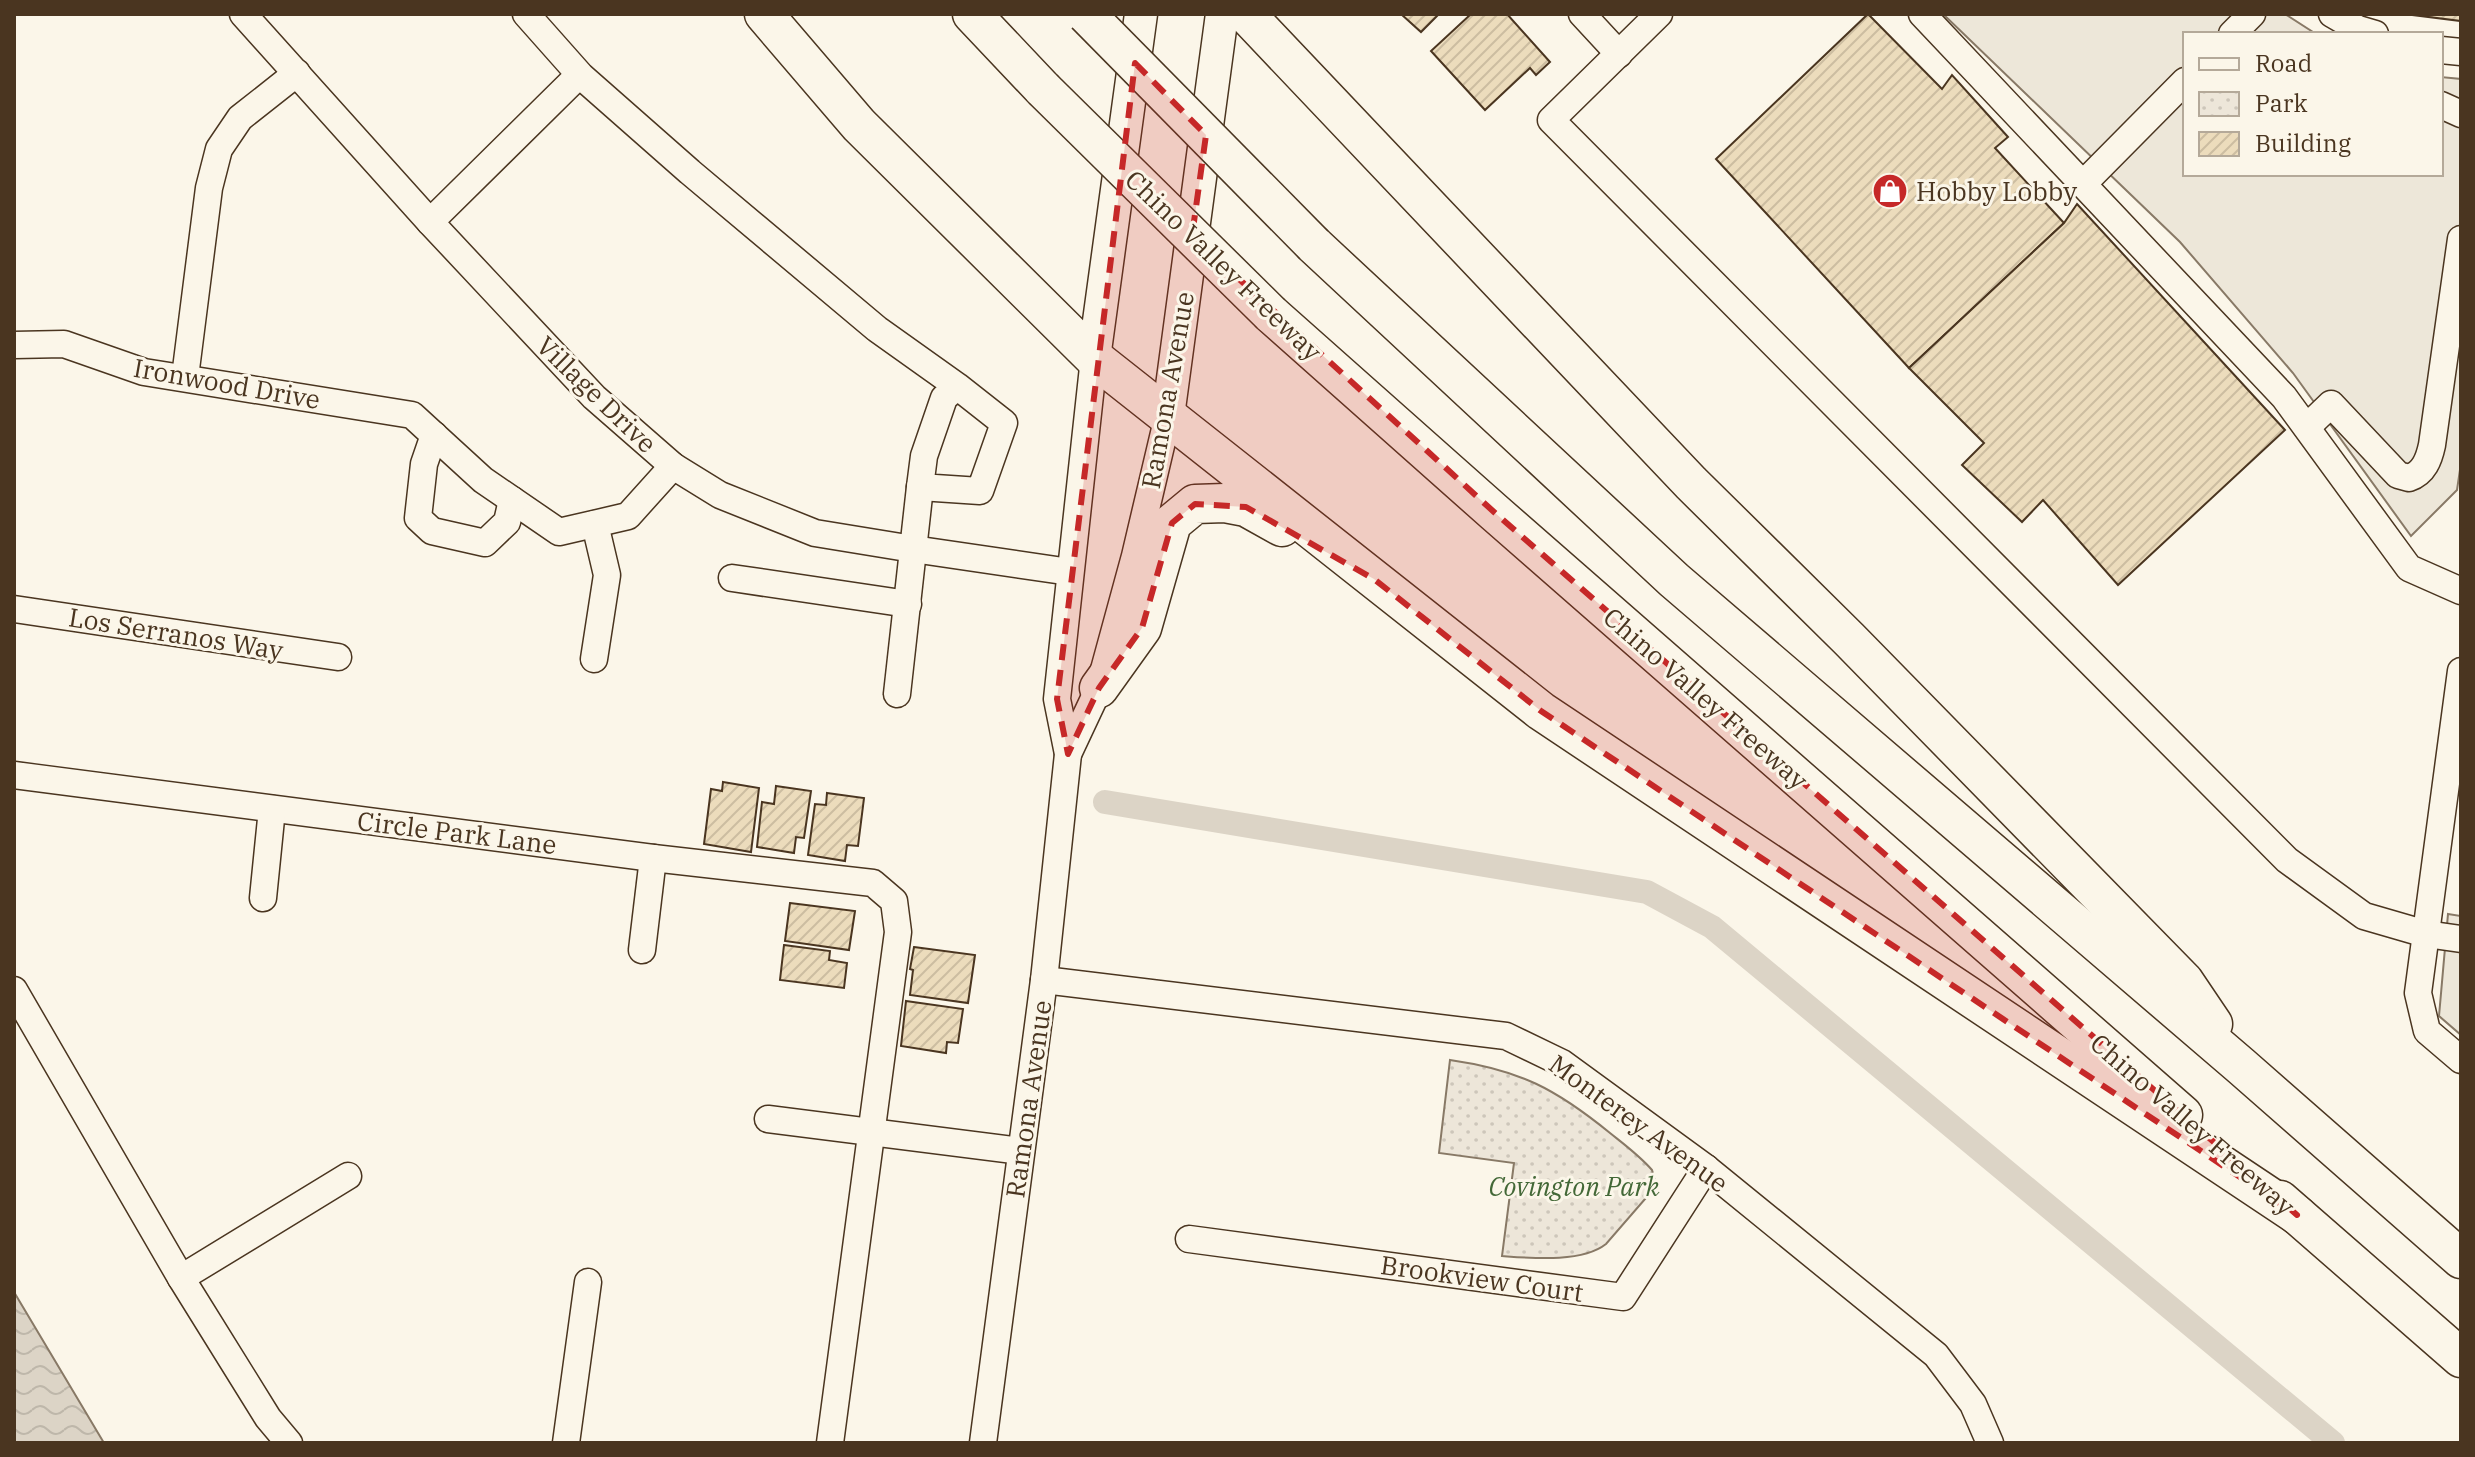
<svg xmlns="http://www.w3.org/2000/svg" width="2475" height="1457" viewBox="0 0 2475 1457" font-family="'IBM Plex Serif',serif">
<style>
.park{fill:url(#park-dots);stroke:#887966;stroke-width:2}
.parking{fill:#ede7d9;stroke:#887966;stroke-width:2}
.water{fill:url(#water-waves);stroke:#887966;stroke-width:2}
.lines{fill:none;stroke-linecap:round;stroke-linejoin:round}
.canal{stroke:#dcd4c6;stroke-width:24}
.building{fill:url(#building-hatch);stroke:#4a3520;stroke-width:2}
.minor-casing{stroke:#4a3520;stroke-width:29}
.major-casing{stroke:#4a3520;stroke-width:35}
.highway-casing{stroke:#4a3520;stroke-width:41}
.minor{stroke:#fbf6e9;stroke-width:26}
.major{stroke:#fbf6e9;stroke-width:32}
.highway{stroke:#fbf6e9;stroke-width:38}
.highway-bridge-casing{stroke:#4a3520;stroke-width:41;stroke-linecap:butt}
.highway-bridge{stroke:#fbf6e9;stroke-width:38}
.marked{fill:#c62828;fill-opacity:0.2;stroke:#c62828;stroke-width:6;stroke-dasharray:16 10;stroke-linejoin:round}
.labels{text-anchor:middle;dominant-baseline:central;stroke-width:6;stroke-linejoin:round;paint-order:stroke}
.poi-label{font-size:26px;fill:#4a3520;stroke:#fbf6e9;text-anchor:start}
.street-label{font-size:26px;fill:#4a3520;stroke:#fbf6e9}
.park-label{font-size:26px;font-style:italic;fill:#436837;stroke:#fbf6e9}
</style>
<defs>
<pattern id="park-dots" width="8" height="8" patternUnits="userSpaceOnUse" patternTransform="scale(2)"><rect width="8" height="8" fill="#ede6d9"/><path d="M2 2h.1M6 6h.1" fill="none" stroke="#cdc6ba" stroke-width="1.8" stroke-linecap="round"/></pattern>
<pattern id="water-waves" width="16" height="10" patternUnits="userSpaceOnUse" patternTransform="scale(2)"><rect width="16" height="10" fill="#dcd4c6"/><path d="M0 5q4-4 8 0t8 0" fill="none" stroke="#beb7aa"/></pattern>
<pattern id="building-hatch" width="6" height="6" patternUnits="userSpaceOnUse" patternTransform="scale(2)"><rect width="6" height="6" fill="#ecdcbc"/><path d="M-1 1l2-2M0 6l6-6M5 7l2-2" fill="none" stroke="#ccbda1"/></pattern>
</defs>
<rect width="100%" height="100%" fill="#fbf6e9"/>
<path class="park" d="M 1450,1060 C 1520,1070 1556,1089 1610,1133 C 1625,1145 1640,1156 1652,1170 L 1655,1180 L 1652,1191 L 1606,1244 C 1582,1263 1531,1258 1502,1256 L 1514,1163 L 1439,1153 Z"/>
<g class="parking">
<path d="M 1943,14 L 2285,14 L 2316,34 L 2185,34 L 2185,174 L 2441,174 L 2441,77 L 2461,79 L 2461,463 L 2457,490 L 2411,536 L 2293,373 L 2180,242 Z"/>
<path d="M 2448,914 L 2461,916 L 2461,1035 L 2439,1016 Z"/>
</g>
<path class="water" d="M 14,1292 L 104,1443 L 14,1443 Z"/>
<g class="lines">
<path class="canal" d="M 1105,802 L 1647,892 L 1712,927 L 2333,1443"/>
</g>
<g class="building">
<path d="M 1401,14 L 1439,14 L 1421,32 Z"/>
<path d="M 1471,14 L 1507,14 L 1550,62 L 1536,75 L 1530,68 L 1485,110 L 1431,51 Z"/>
<path d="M 1868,14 L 1942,89 L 1952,75 L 2008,137 L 1995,148 L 2064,223 L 1909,368 L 1716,159 Z"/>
<path d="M 2461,14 L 2461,21 L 2413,15 L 2413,14 Z"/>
<path d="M 2077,204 L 2285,430 L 2118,585 L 2043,500 L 2022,522 L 1962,465 L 1984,443 L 1909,368 L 2064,223 Z"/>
<path d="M 723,782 L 759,788 L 751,852 L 704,844 L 711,789 L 722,791 Z"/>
<path d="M 776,786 L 811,791 L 804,838 L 796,837 L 794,853 L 757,847 L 762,802 L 774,804 Z"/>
<path d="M 827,793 L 864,798 L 858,846 L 847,845 L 845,861 L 808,855 L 815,804 L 826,805 Z"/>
<path d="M 790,903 L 855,911 L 849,950 L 785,941 Z"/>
<path d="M 784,945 L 830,951 L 829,960 L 847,963 L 844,988 L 780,980 Z"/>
<path d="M 914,947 L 975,955 L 968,1003 L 910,995 L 913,970 L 910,969 Z"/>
<path d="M 906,1001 L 963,1009 L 958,1043 L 947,1042 L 946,1053 L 901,1046 Z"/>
</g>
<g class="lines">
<defs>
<g id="minor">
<path d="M 243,14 L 430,222 L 594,397 L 673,466 L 720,495 L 815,533 L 913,549 L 1070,572"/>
<path d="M 526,14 L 581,76 L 690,172 L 877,329 L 957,386 L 1004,423 L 980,491 L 920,487 L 924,456 L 944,398 L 957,386"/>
<path d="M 1582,14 L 1619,54"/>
<path d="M 1659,14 L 1551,120 L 2287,860 L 2364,916 L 2426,934 L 2461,939"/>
<path d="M 1922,14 L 2284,397 L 2409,568 L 2461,591"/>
<path d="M 2332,14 L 2358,29 L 2375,34"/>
<path d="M 2232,34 L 2252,14"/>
<path d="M 2441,50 L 2461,52"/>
<path d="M 2441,105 L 2461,114"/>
<path d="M 2083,184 L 2185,81"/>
<path d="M 430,222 L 579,75"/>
<path d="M 14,345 L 64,344 L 144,372 L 412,415 L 483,480 L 559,532 L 628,516 L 673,466"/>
<path d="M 185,377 L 209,188 L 219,149 L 240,118 L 297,73"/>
<path d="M 2307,427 L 2331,404 L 2398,475 L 2409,478 C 2424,473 2429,459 2432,445 L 2461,239"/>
<path d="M 434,435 L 424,464 L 418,518 L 432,531 L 485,543 L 507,522 L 512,500"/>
<path d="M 732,578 L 908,604"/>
<path d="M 14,609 L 338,657"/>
<path d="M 594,659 L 607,575 L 595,524"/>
<path d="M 2461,671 L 2418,993 L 2427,1031 L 2461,1060"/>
<path d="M 897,694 L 920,487"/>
<path d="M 1068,754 L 1099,688 L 1135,556 L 1168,416"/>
<path d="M 14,775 L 653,858 L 873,883 L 894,901 L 898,932 L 830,1443"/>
<path d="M 263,898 L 272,809"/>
<path d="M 642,950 L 653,858"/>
<path d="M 1044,980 L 1506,1036 L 1562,1063 L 1706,1168 L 1936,1355 L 1973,1404 L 1990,1443"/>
<path d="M 14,990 L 181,1278 L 268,1418 L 289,1443"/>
<path d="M 768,1119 L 1021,1151"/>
<path d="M 1189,1239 L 1623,1297 L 1706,1168"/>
<path d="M 181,1278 L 348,1176"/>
<path d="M 566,1443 L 588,1282"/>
<path d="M 983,1443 L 1044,980 L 1068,754 L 1057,699 L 1094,358"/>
</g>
<g id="major">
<path d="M 1094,358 L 1141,14"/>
<path d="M 1168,416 L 1222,14"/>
</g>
<g id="highway">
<path d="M 764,14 L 859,125 L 1094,358 L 1541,711 L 2297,1215"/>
<path d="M 972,14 L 1043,89"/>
<path d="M 1246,14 L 1691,483 L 1849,639 L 2184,981 L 2213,1024"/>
<path d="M 1314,245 L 1674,580 L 2241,1066 L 2461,1259"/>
<path d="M 1271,314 L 1494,512 L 2183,1115"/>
<path d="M 1099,688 L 1142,628 L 1172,523 L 1195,504 L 1225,503 L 1246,507 L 1282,527"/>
<path d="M 2280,1200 L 2461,1358"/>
</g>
</defs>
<use href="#minor" class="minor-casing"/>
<use href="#major" class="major-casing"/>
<use href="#highway" class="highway-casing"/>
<use href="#minor" class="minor"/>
<use href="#major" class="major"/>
<use href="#highway" class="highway"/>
<defs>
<g id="highway-bridge">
<path d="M 1086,14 L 1314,245"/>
<path d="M 1043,89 L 1271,314"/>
</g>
</defs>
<use href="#highway-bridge" class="highway-bridge-casing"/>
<use href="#highway-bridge" class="highway-bridge"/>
</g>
<path class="marked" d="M 1135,63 L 1206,135 L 1192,236 L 1494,512 L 2297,1215 L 1541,711 L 1374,579 L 1246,507 L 1195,504 L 1172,523 L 1142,628 L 1099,688 L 1068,754 L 1057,699 Z"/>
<defs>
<symbol id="shop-disc" viewBox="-11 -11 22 22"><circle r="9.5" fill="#c62828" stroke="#fbf6e9"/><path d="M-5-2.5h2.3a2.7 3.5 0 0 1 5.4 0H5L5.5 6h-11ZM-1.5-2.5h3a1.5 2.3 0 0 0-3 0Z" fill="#fff"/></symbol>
</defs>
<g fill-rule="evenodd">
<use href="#shop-disc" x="1870" y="171" width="40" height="40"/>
</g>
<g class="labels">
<g class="poi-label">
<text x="1916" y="191">Hobby Lobby</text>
</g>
<g class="street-label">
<text transform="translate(1224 265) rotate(44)">Chino Valley Freeway</text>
<text transform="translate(227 383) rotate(10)">Ironwood Drive</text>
<text transform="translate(1167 390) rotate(-80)">Ramona Avenue</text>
<text transform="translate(597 394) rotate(44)">Village Drive</text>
<text transform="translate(176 633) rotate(9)">Los Serranos Way</text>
<text transform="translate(1706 698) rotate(41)">Chino Valley Freeway</text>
<text transform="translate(457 832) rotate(7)">Circle Park Lane</text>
<text transform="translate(1028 1099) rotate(-82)">Ramona Avenue</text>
<text transform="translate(1639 1123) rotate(36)">Monterey Avenue</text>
<text transform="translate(2193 1124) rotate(41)">Chino Valley Freeway</text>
<text transform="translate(1482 1278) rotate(8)">Brookview Court</text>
</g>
<g class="park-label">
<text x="1574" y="1186">Covington Park</text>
</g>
</g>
<rect width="2475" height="1457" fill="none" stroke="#4a3520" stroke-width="32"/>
<rect x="2183" y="32" width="260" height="144" fill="#fbf6e9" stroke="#b4a999" stroke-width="2"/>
<rect x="2199" y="58" width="40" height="12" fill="#fbf6e9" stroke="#b4a999" stroke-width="2"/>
<text x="2255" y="72" font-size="24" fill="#4a3520">Road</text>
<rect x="2199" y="92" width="40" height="24" fill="url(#park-dots)" stroke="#b4a999" stroke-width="2"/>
<text x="2255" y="112" font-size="24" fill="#4a3520">Park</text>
<rect x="2199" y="132" width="40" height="24" fill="url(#building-hatch)" stroke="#b4a999" stroke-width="2"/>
<text x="2255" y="152" font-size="24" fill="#4a3520">Building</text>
</svg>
